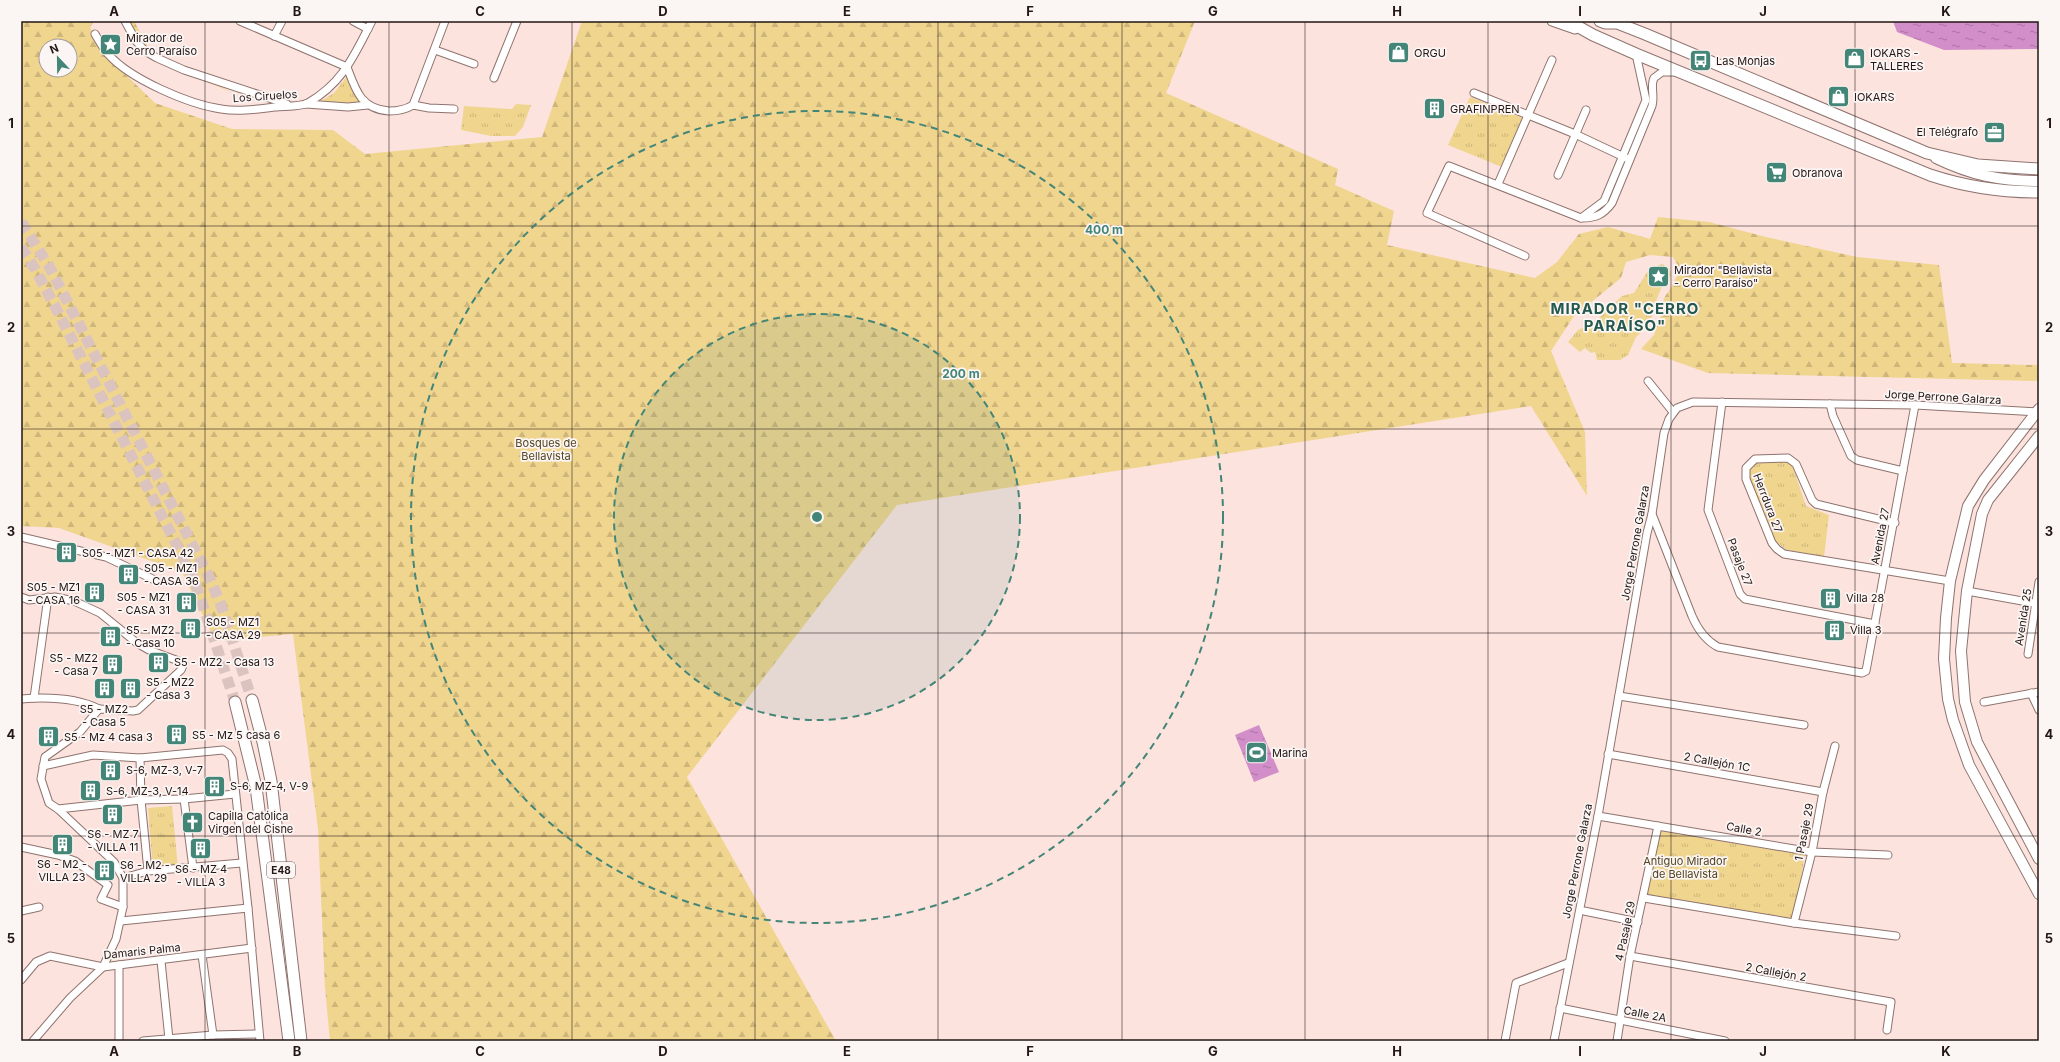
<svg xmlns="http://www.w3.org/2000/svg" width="2060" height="1062" viewBox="0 0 2060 1062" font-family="Inter,sans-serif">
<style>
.forest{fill:url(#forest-firs);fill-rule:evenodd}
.park{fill:url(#park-tufts)}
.water{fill:url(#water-ripples)}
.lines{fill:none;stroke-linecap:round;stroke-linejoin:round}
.primary-tunnel{stroke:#dbc4c0;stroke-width:11;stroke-dasharray:11 5.5;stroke-linecap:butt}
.minor-casing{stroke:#8f736e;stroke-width:9}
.tertiary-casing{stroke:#8f736e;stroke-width:11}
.secondary-casing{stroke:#8f736e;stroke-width:12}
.primary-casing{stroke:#8f736e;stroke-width:13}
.minor{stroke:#fff;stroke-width:7}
.tertiary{stroke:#fff;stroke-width:9}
.secondary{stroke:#fff;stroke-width:10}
.primary{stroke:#fff;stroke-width:11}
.grid{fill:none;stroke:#221715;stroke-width:1;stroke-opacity:0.55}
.ring{fill:none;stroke:#438678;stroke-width:2;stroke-dasharray:7 5}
.labels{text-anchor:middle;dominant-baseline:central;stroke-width:3.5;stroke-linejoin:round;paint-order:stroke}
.shield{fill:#fbf5f4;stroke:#635a58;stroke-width:1}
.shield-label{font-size:10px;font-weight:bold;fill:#221715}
.poi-label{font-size:11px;fill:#221715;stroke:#fbf5f4;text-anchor:start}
.street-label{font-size:11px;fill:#221715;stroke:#fbf5f4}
.park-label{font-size:11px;fill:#524420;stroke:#fbf5f4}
.district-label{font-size:15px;font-weight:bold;letter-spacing:1px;fill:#23594e;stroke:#fbf5f4}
.centre{fill:#438678;stroke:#fbf5f4;stroke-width:2}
.ring-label{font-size:12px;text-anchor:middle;font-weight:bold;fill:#438678;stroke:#fbf5f4;stroke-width:3.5;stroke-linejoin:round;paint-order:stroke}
.neatline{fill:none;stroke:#221715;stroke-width:1.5}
.grid-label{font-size:13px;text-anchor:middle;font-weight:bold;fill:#221715}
</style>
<defs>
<pattern id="forest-firs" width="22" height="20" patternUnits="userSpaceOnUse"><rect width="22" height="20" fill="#f0d58f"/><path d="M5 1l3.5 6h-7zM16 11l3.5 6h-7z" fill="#ceb67a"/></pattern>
<pattern id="park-tufts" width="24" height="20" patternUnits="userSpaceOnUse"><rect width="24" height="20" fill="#f0d58f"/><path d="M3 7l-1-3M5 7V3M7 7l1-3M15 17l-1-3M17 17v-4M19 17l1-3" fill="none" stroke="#ceb67a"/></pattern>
<pattern id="water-ripples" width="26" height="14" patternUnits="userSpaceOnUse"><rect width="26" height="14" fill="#d18ec8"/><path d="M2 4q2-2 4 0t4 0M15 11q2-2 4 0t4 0" fill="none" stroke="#a973a1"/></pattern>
</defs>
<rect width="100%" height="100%" fill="#fce3de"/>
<g class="forest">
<path d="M 21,21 L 94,21 L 90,27 L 101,51 L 155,103 L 232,129 L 333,130 L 365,154 L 542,137 L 582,21 L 1195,21 L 1166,93 L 1338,169 L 1335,185 L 1394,211 L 1387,245 L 1535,278 L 1557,262 L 1579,234 L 1608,227 L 1650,239 L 1658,217 L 1709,222 L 1766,237 L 1857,257 L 1939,265 L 1952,363 L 2039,365 L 2039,381 L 1708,373 L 1641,349 L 1654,335 L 1662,312 L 1664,298 L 1672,286 L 1680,269 L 1673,257 L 1650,255 L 1626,262 L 1621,278 L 1574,316 L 1551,351 L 1585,432 L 1587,496 L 1531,406 L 897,505 L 687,777 L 836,1041 L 330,1041 L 325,987 L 318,829 L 293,634 L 215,641 L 182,572 L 59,528 L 21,526 ZM 46,46 L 70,46 L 70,70 L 46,70 Z"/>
<path d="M 120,21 L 134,21 L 149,49 L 233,93 L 146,55 Z"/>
</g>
<g class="park">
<path d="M 347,76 L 356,96 L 361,104 L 338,104 L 321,101 L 334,93 Z"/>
<path d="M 1470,97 L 1523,118 L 1502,167 L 1448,145 Z"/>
<path d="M 516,104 L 531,105 L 523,127 L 515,136 L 491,136 L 461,130 L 464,106 L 512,109 Z"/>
<path d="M 1662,264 L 1668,267 L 1671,272 L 1669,282 L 1662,286 L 1653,309 L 1650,324 L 1636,337 L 1628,355 L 1620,360 L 1597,360 L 1595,352 L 1591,353 L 1585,348 L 1580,352 L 1568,342 L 1578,330 L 1596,321 L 1622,296 L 1634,293 L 1649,269 Z"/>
<path d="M 1755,461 L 1787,461 L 1792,464 L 1806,506 L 1829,515 L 1824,557 L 1787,550 L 1775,541 L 1747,480 L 1748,468 Z"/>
<path d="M 172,806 L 178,868 L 153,870 L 148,808 Z"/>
<path d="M 1656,826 L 1805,853 L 1794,923 L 1640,895 Z"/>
</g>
<g class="water">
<path d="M 1893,21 L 2039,21 L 2039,49 L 1944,50 L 1897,32 Z"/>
<path d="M 1259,725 L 1279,772 L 1254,782 L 1235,735 Z"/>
</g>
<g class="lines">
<g class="primary-tunnel">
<path d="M 21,222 L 49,266 L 209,577 L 220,602 L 252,700"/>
<path d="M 21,247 L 35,269 L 58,312 L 194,579 L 235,702"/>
</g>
<defs>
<g id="minor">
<path d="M 125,21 L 136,41 L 145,51 L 157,58 L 184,70 L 287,104"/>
<path d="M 240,21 L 347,67 C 356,91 361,109 389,111 C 398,111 405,110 413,105"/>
<path d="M 353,21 L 368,29"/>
<path d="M 95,34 C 99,41 103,48 108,54 C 130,79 188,104 221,109 C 239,112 258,109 275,107 C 285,106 300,107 308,103 C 344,82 354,55 372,21"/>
<path d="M 274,36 L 282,21"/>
<path d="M 435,50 L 474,64"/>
<path d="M 494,78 L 517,21"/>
<path d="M 1474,93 L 1575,134 L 1626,158"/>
<path d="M 306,104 L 348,107 L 368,105"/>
<path d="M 413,105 L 445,21"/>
<path d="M 413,105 L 429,108 L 454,109"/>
<path d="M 1558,175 L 1586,110"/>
<path d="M 1498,184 L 1552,60"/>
<path d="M 1581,218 L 1604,201 L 1646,100 L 1636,54"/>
<path d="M 1525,256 L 1427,213 L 1449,166 L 1581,218 C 1596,218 1603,215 1612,203 L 1652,106 C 1655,96 1650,86 1654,78 L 1662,72 L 1673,72"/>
<path d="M 1648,381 L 1673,412"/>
<path d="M 1722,402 L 1708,510 L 1740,594 L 1745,599 L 1875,624"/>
<path d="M 1830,404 L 1833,416 L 1851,456 L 1857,460 L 1903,471"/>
<path d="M 1652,514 L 1692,616 C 1698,630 1705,640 1718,647 L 1862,673 L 1866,671 L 1915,405"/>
<path d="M 1895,523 L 1816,504 L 1812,500 L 1796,464 L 1788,458 L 1755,459 L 1746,468 L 1746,479 L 1772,543 L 1777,549 L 1784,554 L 1950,581"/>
<path d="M 21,537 L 106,557 L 159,582"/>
<path d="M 1967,591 L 2039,604"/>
<path d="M 21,597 L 29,600 L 55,597 L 74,601 L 100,613 L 137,643 L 149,650 L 184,663 L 181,670 L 138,710 L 133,711 L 99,709 L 80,732 L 45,757 L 41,779 L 49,803 L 58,809 L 114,862 L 123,878 L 123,907 L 116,939 L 103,967 L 70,998 L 33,1041"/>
<path d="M 2028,654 L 2039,582"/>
<path d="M 2031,693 L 2039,710"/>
<path d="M 1619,696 L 1804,725"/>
<path d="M 34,698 L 48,597"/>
<path d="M 21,699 C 46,697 77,698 99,709"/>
<path d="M 1984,702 L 2039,692"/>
<path d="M 1608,754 L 1823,792"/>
<path d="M 140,758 L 141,800 L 148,871"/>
<path d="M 43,766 L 93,755 L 140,758 L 223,750 L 228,753 L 232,759 L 248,908 L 260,1041"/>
<path d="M 184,799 L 193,868"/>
<path d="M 58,809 L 141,800 L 184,799 L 235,794"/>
<path d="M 1598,816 L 1812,852 L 1888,855"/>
<path d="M 21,847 L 58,855 L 75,861 L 108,885 L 101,899 L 123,907"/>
<path d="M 123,878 L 148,871 L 242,863"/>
<path d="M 1644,898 L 1794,923 L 1896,936"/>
<path d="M 21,911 L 39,907"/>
<path d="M 1584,911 L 1638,922"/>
<path d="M 121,921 L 248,908"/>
<path d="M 1794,923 L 1812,852 L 1823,792 L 1835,746"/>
<path d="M 202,955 L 213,1035"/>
<path d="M 1630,956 L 1891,1002 L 1887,1030"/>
<path d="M 161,961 L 169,1039"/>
<path d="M 119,965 L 119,1041"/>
<path d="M 21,980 L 36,962 L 50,956 L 103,967 L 252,948"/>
<path d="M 1560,1008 L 1725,1041"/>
<path d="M 143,1041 L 213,1035 L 258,1034"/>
<path d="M 1505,1041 L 1516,983 L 1568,963"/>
<path d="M 1554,1041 L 1598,816 L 1647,533 L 1652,514 L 1664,433 L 1669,419 L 1677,408 L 1693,402 L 1915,405 L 2039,412"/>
<path d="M 1617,1041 L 1630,956 L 1658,826"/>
</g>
<path id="tertiary" d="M 1552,21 L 1575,29"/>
<g id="secondary">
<path d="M 1936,158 C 1971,175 2000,181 2039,181"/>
<path d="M 2039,409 L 1984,480 L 1968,506 L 1950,581 L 1946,618 L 1944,659 L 1948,699 L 1953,720 L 1969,765 L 2039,894"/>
<path d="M 2039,436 L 1988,500 L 1982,514 L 1967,591 L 1961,651 L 1965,702 L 1977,742 L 2039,859"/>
</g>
<g id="primary">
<path d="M 1568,21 L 1593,35 L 1636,54 L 1930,175 C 1966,187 2001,192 2039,192"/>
<path d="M 1600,21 L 1605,23 L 1617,23 L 1645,34 L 1927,153 L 1978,165 L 2039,169"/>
<path d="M 252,700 L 263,742 L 271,781 L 301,1041"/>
<path d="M 235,702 L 256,787 L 289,1041"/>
</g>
</defs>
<use href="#minor" class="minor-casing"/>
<use href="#tertiary" class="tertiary-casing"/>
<use href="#secondary" class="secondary-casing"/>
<use href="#primary" class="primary-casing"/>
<use href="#minor" class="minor"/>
<use href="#tertiary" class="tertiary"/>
<use href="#secondary" class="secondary"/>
<use href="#primary" class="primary"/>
</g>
<path class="grid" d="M 205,21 L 205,1041M 389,21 L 389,1041M 572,21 L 572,1041M 755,21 L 755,1041M 938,21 L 938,1041M 1122,21 L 1122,1041M 1305,21 L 1305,1041M 1488,21 L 1488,1041M 1671,21 L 1671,1041M 1855,21 L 1855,1041M 21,226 L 2039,226M 21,429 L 2039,429M 21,633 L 2039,633M 21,836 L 2039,836"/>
<circle cx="817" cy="517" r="203" fill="#438678" fill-opacity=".12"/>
<g class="ring">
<circle cx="817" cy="517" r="203"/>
<circle cx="817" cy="517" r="406"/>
</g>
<defs>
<symbol id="sight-square" viewBox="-11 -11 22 22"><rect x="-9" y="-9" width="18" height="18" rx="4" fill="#438678" stroke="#fbf5f4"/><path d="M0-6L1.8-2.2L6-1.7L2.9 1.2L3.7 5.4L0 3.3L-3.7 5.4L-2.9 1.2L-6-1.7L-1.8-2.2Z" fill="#fff"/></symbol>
<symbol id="shop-square" viewBox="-11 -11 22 22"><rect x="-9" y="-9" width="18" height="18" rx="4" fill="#438678" stroke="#fbf5f4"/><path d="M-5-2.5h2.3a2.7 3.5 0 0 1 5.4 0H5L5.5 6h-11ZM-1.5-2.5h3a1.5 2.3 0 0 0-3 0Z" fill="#fff"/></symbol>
<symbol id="bus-square" viewBox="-11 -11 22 22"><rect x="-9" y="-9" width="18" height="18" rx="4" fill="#438678" stroke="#fbf5f4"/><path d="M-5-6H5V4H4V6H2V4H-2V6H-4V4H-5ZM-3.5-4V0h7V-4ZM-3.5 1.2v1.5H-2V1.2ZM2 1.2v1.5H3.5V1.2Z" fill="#fff"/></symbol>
<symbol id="building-square" viewBox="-11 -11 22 22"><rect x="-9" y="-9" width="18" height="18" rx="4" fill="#438678" stroke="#fbf5f4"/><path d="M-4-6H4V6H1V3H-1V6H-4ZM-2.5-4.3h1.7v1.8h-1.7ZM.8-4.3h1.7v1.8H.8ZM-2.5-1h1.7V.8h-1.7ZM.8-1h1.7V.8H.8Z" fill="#fff"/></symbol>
<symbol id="office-square" viewBox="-11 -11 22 22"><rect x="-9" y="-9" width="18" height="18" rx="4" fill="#438678" stroke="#fbf5f4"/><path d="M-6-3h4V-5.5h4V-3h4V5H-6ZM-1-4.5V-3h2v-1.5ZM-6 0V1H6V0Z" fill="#fff"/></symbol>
<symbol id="supermarket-square" viewBox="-11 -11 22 22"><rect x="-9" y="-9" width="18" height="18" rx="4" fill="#438678" stroke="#fbf5f4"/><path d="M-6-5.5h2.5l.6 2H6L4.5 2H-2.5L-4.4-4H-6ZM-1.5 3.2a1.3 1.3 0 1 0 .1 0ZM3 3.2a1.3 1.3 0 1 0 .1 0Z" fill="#fff"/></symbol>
<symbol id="stadium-square" viewBox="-11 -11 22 22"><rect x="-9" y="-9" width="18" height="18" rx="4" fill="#438678" stroke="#fbf5f4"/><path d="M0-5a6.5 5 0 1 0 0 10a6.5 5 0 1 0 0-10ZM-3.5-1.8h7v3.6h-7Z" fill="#fff"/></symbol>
<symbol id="church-square" viewBox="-11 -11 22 22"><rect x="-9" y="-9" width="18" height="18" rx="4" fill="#438678" stroke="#fbf5f4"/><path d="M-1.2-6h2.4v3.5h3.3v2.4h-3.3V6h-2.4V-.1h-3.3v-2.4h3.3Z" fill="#fff"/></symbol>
</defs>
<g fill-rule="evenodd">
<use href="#sight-square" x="98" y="32" width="25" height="25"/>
<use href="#shop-square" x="1386" y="40" width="25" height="25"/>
<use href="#shop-square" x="1842" y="46" width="25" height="25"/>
<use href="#bus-square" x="1688" y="48" width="25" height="25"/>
<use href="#shop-square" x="1826" y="84" width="25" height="25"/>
<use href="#building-square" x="1422" y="96" width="25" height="25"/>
<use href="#office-square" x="1982" y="120" width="25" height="25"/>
<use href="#supermarket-square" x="1764" y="160" width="25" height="25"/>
<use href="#sight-square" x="1646" y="264" width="25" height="25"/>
<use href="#building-square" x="54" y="540" width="25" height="25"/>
<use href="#building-square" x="116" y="562" width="25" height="25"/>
<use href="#building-square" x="82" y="580" width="25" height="25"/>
<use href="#building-square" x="1818" y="586" width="25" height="25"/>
<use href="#building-square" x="174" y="590" width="25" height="25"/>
<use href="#building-square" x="178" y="616" width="25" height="25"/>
<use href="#building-square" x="1822" y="618" width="25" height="25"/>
<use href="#building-square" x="98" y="624" width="25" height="25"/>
<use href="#building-square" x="146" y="650" width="25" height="25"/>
<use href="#building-square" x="100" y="652" width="25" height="25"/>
<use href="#building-square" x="118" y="676" width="25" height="25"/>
<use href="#building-square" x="92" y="676" width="25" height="25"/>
<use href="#building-square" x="164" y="722" width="25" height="25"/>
<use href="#building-square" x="36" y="724" width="25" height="25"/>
<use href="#stadium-square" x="1244" y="740" width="25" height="25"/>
<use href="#building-square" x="98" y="758" width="25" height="25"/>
<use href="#building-square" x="202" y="774" width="25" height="25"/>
<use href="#building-square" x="78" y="778" width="25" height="25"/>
<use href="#building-square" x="100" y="802" width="25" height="25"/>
<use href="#church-square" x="180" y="810" width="25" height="25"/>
<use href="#building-square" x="50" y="832" width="25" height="25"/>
<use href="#building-square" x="188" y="836" width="25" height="25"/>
<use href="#building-square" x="92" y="858" width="25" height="25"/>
</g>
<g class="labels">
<rect class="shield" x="267" y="862" width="28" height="16" rx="3"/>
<g class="shield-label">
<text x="281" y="870">E48</text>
</g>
<g class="poi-label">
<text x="126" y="38">Mirador de<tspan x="126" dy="13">Cerro Paraíso</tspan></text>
<text x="1414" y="53">ORGU</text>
<text x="1870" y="53">IOKARS -<tspan x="1870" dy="13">TALLERES</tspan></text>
<text x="1716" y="61">Las Monjas</text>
<text x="1854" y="97">IOKARS</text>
<text x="1450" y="109">GRAFINPREN</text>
<text x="1978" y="132" text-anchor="end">El Telégrafo</text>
<text x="1792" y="173">Obranova</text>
<text x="1674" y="270">Mirador "Bellavista<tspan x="1674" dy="13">- Cerro Paraíso"</tspan></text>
<text x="82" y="553">S05 - MZ1 - CASA 42</text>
<text x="144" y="568">S05 - MZ1<tspan x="144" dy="13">- CASA 36</tspan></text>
<text x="80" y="587" text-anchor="end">S05 - MZ1<tspan x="80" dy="13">- CASA 16</tspan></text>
<text x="170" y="597" text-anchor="end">S05 - MZ1<tspan x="170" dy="13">- CASA 31</tspan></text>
<text x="1846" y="598">Villa 28</text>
<text x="206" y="622">S05 - MZ1<tspan x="206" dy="13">- CASA 29</tspan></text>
<text x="126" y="630">S5 - MZ2<tspan x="126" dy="13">- Casa 10</tspan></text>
<text x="1850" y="630">Villa 3</text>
<text x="98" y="658" text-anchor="end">S5 - MZ2<tspan x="98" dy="13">- Casa 7</tspan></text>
<text x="174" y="662">S5 - MZ2 - Casa 13</text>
<text x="146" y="682">S5 - MZ2<tspan x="146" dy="13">- Casa 3</tspan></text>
<text x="104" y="709" text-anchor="middle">S5 - MZ2<tspan x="104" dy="13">- Casa 5</tspan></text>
<text x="192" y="735">S5 - Mz 5 casa 6</text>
<text x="64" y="737">S5 - Mz 4 casa 3</text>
<text x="1272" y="753">Marina</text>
<text x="126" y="770">S-6, MZ-3, V-7</text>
<text x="230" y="786">S-6, MZ-4, V-9</text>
<text x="106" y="791">S-6, MZ-3, V-14</text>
<text x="208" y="816">Capilla Católica<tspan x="208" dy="13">Virgen del Cisne</tspan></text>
<text x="113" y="834" text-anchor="middle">S6 - MZ 7<tspan x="113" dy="13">- VILLA 11</tspan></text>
<text x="62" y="864" text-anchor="middle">S6 - M2 -<tspan x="62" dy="13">VILLA 23</tspan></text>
<text x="120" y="865">S6 - M2 -<tspan x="120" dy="13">VILLA 29</tspan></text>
<text x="201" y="869" text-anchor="middle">S6 - MZ 4<tspan x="201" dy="13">- VILLA 3</tspan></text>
</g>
<g class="street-label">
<text transform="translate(265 96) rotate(-4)">Los Ciruelos</text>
<text transform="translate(1943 397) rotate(3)">Jorge Perrone Galarza</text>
<text transform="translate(1768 503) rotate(69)">Herrdura 27</text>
<text transform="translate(1880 536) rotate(-79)">Avenida 27</text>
<text transform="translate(1635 543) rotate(-80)">Jorge Perrone Galarza</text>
<text transform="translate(1740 562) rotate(69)">Pasaje 27</text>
<text transform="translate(2023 617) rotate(-81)">Avenida 25</text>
<text transform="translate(1717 762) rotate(10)">2 Callejón 1C</text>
<text transform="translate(1744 829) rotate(10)">Calle 2</text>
<text transform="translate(1804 832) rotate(-79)">1 Pasaje 29</text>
<text transform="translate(1577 861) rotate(-79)">Jorge Perrone Galarza</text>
<text transform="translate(1625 931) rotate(-78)">4 Pasaje 29</text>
<text transform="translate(142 951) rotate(-6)">Damaris Palma</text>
<text transform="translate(1776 972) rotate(10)">2 Callejón 2</text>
<text transform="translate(1645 1014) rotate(11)">Calle 2A</text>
</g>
<g class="park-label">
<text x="546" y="443">Bosques de<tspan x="546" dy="13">Bellavista</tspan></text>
<text x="1685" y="861">Antiguo Mirador<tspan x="1685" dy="13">de Bellavista</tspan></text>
</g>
<g class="district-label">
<text x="1625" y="308">MIRADOR "CERRO<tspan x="1625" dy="17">PARAÍSO"</tspan></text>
</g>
</g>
<circle cx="817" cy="517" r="6" class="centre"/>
<g class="ring-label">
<text x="1104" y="234">400 m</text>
<text x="961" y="378">200 m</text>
</g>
<rect width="2060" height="1062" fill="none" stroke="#fbf5f4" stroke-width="44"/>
<g transform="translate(58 58) rotate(338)"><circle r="19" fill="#fbf5f4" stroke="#a49c9b"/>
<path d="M0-3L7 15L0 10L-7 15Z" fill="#438678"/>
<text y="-6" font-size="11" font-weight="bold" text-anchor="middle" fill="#221715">N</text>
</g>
<rect x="22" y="22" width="2016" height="1018" class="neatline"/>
<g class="grid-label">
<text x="114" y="16">A</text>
<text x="297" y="16">B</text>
<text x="480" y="16">C</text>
<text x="663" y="16">D</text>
<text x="847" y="16">E</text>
<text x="1030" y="16">F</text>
<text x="1213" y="16">G</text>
<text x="1397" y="16">H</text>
<text x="1580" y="16">I</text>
<text x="1763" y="16">J</text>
<text x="1946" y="16">K</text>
<text x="11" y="128">1</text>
<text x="2049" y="128">1</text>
<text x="11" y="332">2</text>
<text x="2049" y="332">2</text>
<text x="11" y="536">3</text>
<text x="2049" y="536">3</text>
<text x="11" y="739">4</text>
<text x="2049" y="739">4</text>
<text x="11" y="943">5</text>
<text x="2049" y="943">5</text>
<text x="114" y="1056">A</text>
<text x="297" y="1056">B</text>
<text x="480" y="1056">C</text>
<text x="663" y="1056">D</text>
<text x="847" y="1056">E</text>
<text x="1030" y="1056">F</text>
<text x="1213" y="1056">G</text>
<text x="1397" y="1056">H</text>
<text x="1580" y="1056">I</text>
<text x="1763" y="1056">J</text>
<text x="1946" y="1056">K</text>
</g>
</svg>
